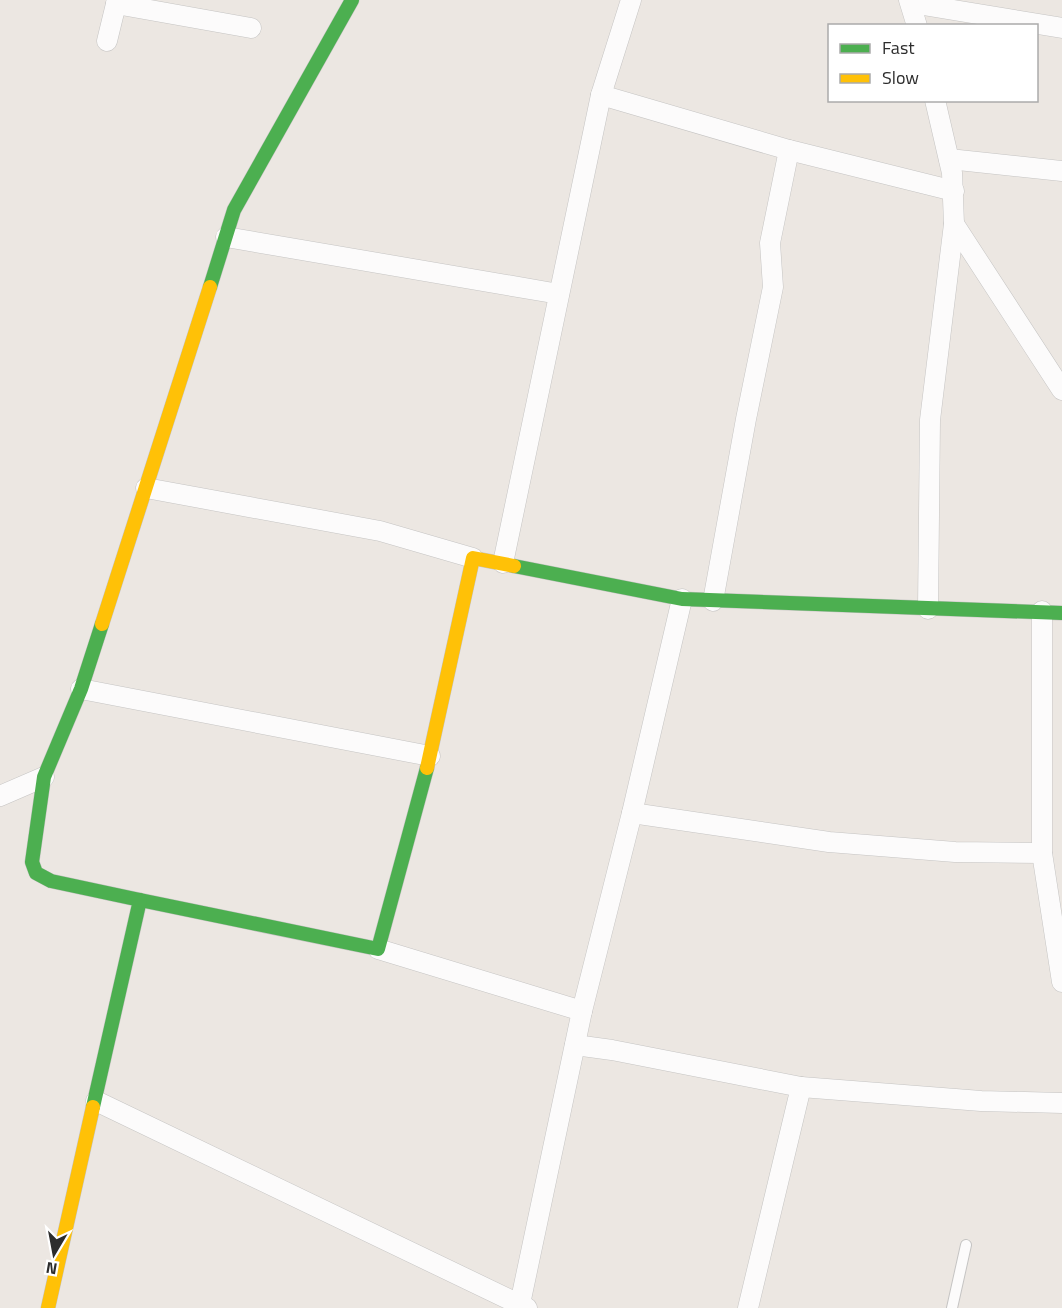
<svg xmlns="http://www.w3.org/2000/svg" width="1062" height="1308" viewBox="0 0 1062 1308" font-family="'Titillium Web',sans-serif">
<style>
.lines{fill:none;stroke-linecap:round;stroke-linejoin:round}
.lane-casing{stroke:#c5c4c3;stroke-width:12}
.street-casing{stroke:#c5c4c3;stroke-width:21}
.fast-casing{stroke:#c5c4c3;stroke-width:15}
.slow-casing{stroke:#c5c4c3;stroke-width:15}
.lane{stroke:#fcfbfb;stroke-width:10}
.street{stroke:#fcfbfb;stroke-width:20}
.fast{stroke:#4caf50;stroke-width:14}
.slow{stroke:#ffc107;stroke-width:14}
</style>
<rect width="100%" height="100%" fill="#ece7e2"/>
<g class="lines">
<defs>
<path id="lane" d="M 952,1308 L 966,1245"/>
<g id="street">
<path d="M 909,0 L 917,26"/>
<path d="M 911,3 L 1062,28"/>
<path d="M 116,4 L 251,28"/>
<path d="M 107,41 L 117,0"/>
<path d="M 601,95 L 789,150 L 954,191"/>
<path d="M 949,159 L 1062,171"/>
<path d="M 954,224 L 1062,390"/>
<path d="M 226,237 L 559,294"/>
<path d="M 146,488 L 380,531 L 473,558"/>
<path d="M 503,563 L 601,95 L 631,0"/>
<path d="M 682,599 L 632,813 L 829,842 L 955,852 L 1042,853"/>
<path d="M 713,601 L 746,419 L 773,287 L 770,243 L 789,150"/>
<path d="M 928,609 L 930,420 L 954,224 L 952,173 L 935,100"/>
<path d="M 1042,611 L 1042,853 L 1062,982"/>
<path d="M 81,689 L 430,756"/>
<path d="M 0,796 L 44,777"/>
<path d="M 378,949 L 582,1011"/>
<path d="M 575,1045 L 612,1050 L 801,1087 L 981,1101 L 1062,1103"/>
<path d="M 96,1101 L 527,1308"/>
<path d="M 520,1304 L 582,1011 L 632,813"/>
<path d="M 748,1308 L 801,1087"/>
</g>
<g id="fast">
<path d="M 210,287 L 234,210 L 352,0"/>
<path d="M 514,566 L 682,599 L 1062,613"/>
<path d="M 140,900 L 378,949 L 427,768"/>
<path d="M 93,1107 L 140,900 L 51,881 L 36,873 L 32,862 L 44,777 L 81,689 L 102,624"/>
</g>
<g id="slow">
<path d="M 102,624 L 210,287"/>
<path d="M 427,768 L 473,558 L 514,566"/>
<path d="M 48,1308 L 93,1107"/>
</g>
</defs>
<use href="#lane" class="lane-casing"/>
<use href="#street" class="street-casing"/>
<use href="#fast" class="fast-casing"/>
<use href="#slow" class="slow-casing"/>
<use href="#lane" class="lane"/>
<use href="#street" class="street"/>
<use href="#fast" class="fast"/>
<use href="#slow" class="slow"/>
</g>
<rect x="828" y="24" width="210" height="78" fill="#ffffff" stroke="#ababab" stroke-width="1.5"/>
<rect x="840" y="44" width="30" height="9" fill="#4caf50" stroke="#ababab" stroke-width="1.5"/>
<text x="882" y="54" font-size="18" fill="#2d2d2d">Fast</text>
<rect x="840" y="74" width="30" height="9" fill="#ffc107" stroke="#ababab" stroke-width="1.5"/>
<text x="882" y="84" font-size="18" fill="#2d2d2d">Slow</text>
<g transform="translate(54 1254) rotate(190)" stroke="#ffffff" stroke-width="4.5" paint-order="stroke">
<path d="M0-4.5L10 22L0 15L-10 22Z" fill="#2d2d2d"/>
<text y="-9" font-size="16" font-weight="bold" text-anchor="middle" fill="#2d2d2d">N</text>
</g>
</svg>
